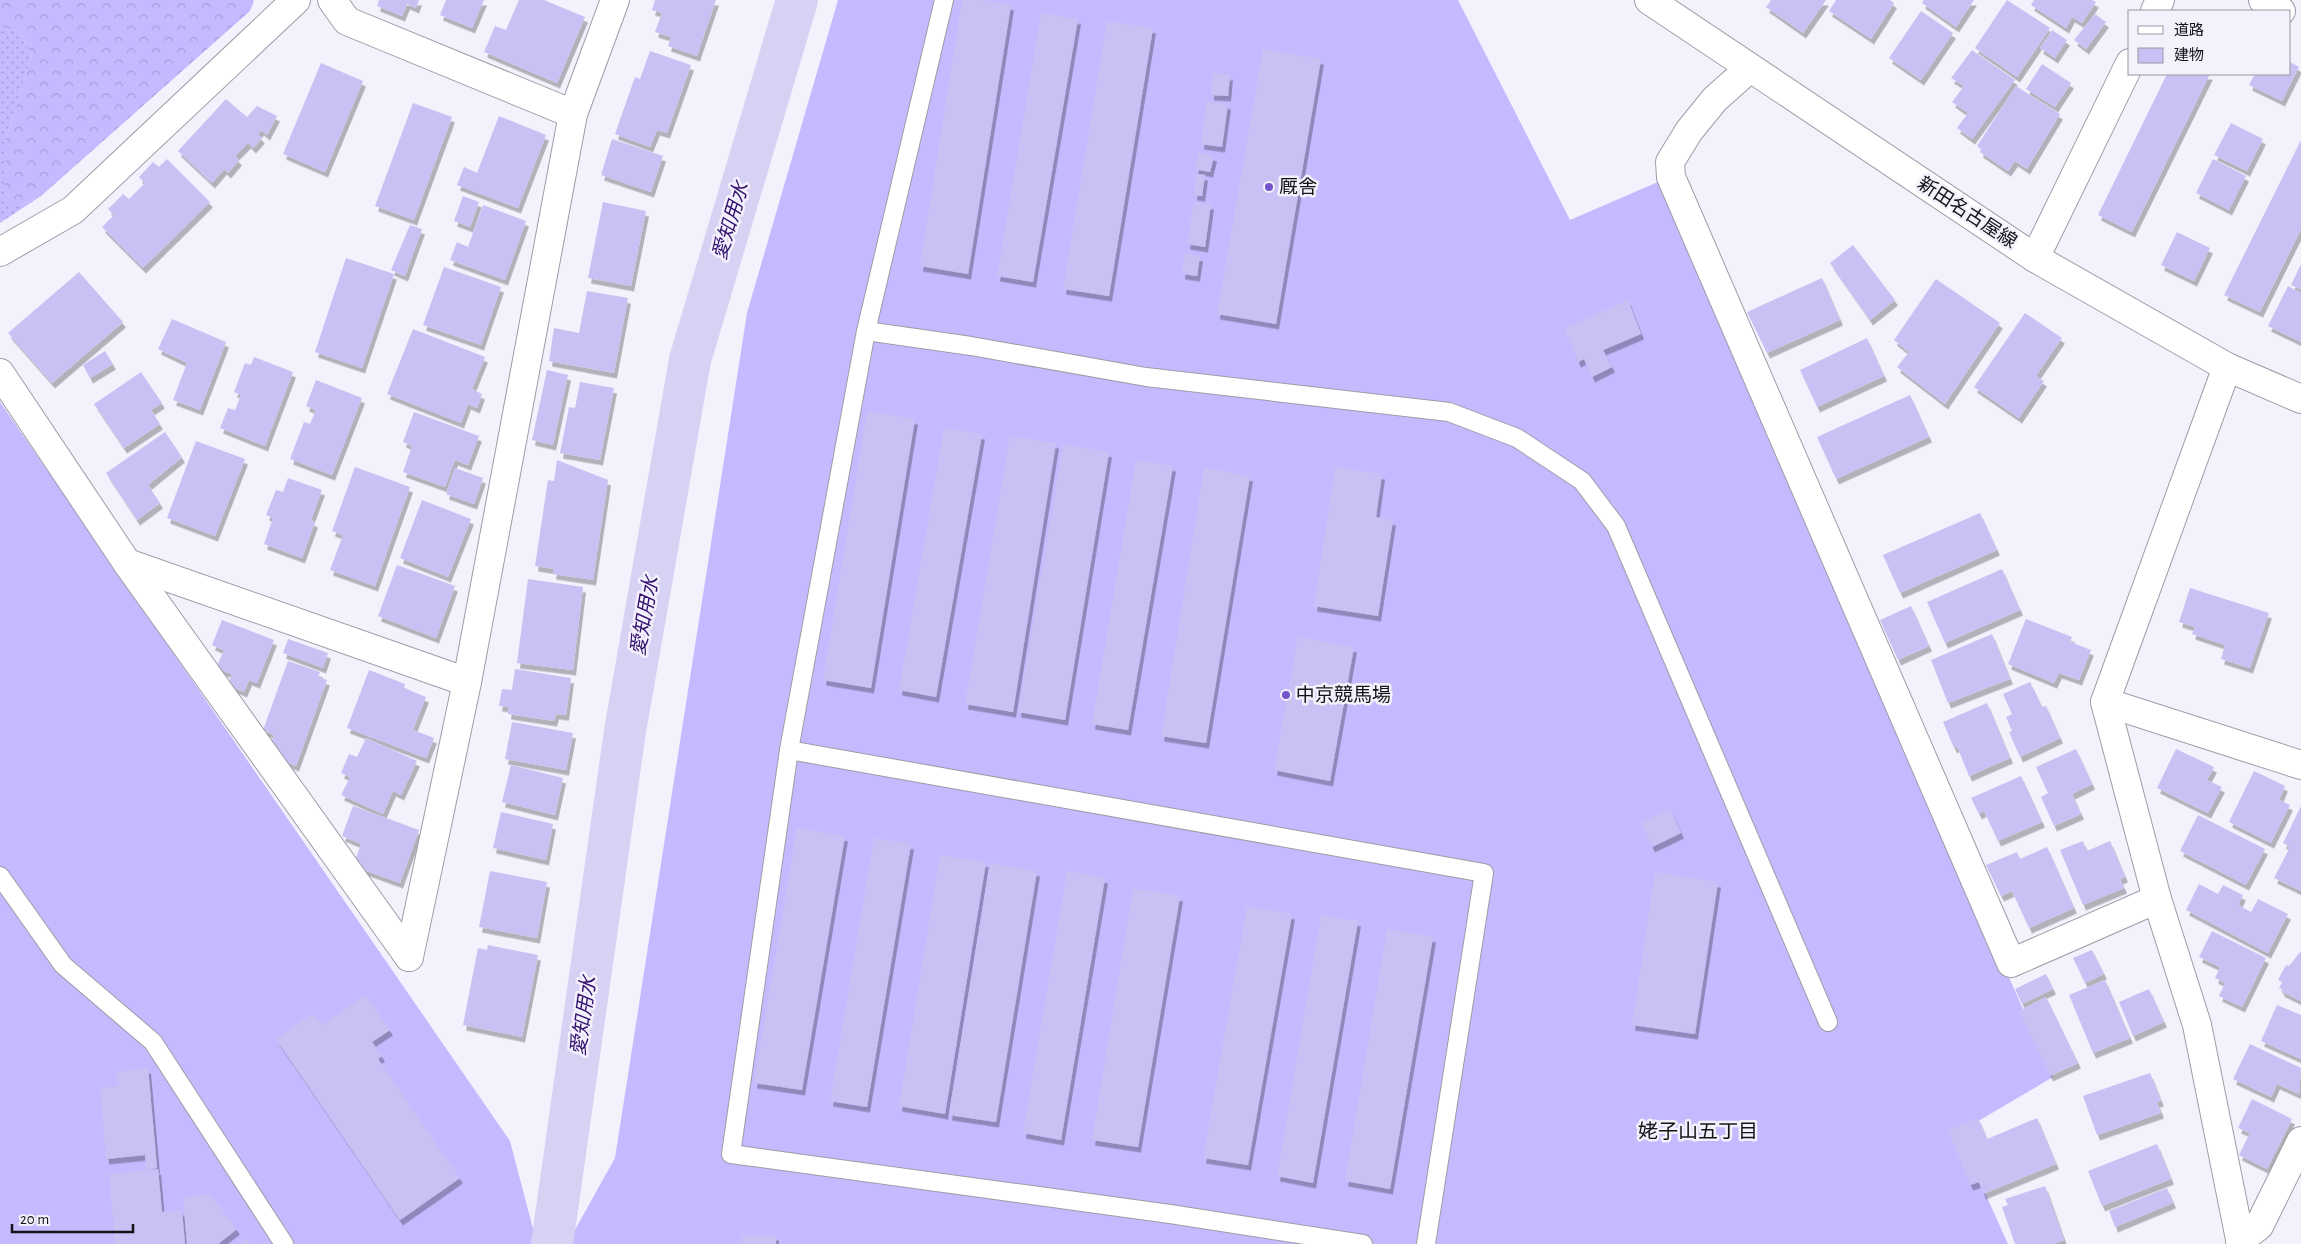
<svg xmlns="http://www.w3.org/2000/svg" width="2301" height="1244" viewBox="0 0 2301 1244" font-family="'Alegreya Sans','Noto Sans JP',sans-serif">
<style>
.grass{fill:url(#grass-dots)}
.forest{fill:url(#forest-crowns)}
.pitch{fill:#c5b9ff}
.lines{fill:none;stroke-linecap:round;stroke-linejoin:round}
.canal{stroke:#d7d2f3;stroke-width:42}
.building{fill:#c9c1f3;filter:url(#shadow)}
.service-casing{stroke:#9e9ca6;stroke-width:20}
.minor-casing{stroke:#9e9ca6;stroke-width:30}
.tertiary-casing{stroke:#9e9ca6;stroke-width:30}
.secondary-casing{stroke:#9e9ca6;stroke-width:30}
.service{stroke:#fff;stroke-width:18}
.minor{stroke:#fff;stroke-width:28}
.tertiary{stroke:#fff;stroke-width:28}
.secondary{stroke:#fff;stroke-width:28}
.poi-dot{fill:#7553cc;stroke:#f3f1fc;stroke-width:2}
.labels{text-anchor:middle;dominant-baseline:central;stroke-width:5;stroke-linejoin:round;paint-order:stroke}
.poi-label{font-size:19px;fill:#131216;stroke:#f3f1fc;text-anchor:start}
.street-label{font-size:19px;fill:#131216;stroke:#f3f1fc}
.water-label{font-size:20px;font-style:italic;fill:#34116e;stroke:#f3f1fc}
.neighbourhood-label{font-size:20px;fill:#131216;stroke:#f3f1fc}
</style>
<defs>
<pattern id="grass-dots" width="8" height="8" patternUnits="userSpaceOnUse" patternTransform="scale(1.25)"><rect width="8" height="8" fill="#c5b9ff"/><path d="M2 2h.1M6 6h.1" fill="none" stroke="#a89eda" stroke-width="1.8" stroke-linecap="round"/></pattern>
<pattern id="forest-crowns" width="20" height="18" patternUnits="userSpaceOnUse" patternTransform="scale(1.25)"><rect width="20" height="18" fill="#c5b9ff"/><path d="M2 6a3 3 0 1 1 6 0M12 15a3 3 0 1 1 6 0" fill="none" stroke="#a89eda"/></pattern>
<filter id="shadow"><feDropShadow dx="3" dy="5.5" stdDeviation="0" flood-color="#0004"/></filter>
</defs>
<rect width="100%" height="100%" fill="#f3f1fc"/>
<path class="grass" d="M 0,28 L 19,31 L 32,55 L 6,139 L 17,206 L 41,196 L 0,223 Z"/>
<path class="forest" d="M 0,0 L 253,0 L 254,1 L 250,11 L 41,196 L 17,206 L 4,201 L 6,139 L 32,55 L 19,31 L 0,28 Z"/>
<g class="pitch">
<path d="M 838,0 L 1458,0 L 1570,220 L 1658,182 L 2053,1077 L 1958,1133 L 2008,1244 L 567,1244 L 615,1158 L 747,313 Z"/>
<path d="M 0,402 L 510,1141 L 537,1244 L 0,1244 Z"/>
</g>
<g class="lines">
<path class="canal" d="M 552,1244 L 625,731 L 690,360 L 797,0"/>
</g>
<g class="building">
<path d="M 379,0 L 419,0 L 416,8 L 407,4 L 402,16 L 377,6 Z"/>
<path d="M 446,0 L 484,0 L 472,28 L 440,15 Z"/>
<path d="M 519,0 L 544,0 L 585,17 L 557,83 L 484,52 L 495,26 L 506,30 Z"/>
<path d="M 655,0 L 716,0 L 697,56 L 668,46 L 671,37 L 655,32 L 662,13 L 652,10 Z"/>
<path d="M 962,0 L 982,0 L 1011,5 L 968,274 L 920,266 Z"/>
<path d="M 1771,0 L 1826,0 L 1803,33 L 1766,7 Z"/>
<path d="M 1836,0 L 1890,0 L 1894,3 L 1871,39 L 1829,11 Z"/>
<path d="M 1924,0 L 1974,0 L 1956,27 L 1922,3 Z"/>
<path d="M 2007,0 L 2050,28 L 2017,77 L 1975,48 Z"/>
<path d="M 2034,0 L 2092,0 L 2096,2 L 2082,23 L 2072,17 L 2066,28 L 2031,5 Z"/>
<path d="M 1921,11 L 1953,33 L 1921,80 L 1889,58 Z"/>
<path d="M 1041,13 L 1078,19 L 1033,282 L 997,276 Z"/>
<path d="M 2095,14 L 2106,22 L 2086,49 L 2074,40 Z"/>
<path d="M 1107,21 L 1153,28 L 1109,296 L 1063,289 Z"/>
<path d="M 2052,30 L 2067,40 L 2055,58 L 2040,48 Z"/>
<path d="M 1263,49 L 1321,59 L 1276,324 L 1217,314 Z"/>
<path d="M 1972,50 L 2015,80 L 1972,139 L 1957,128 L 1968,113 L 1952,102 L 1964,86 L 1951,78 Z"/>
<path d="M 650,51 L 691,65 L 667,133 L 657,130 L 650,147 L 615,134 L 635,77 L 640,79 Z"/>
<path d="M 2290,62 L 2299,67 L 2282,101 L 2249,85 L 2255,74 L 2290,74 Z"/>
<path d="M 321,63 L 363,81 L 325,172 L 283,154 Z"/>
<path d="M 2042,64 L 2071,83 L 2055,107 L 2026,89 Z"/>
<path d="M 1212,73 L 1230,75 L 1228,96 L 1211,95 Z"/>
<path d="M 2167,74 L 2210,74 L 2132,232 L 2098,215 Z"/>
<path d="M 2016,86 L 2060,114 L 2027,169 L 2015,161 L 2008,171 L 1980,152 L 1981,149 L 1977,146 Z"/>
<path d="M 226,99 L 247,117 L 257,106 L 277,116 L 267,135 L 261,130 L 258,134 L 262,138 L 253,148 L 248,143 L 235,156 L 239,160 L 228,173 L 224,169 L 212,183 L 178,151 Z"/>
<path d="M 1206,101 L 1228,104 L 1222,147 L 1201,144 Z"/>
<path d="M 413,103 L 452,117 L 414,220 L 375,206 Z"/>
<path d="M 499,116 L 546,135 L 518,208 L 457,185 L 464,167 L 477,173 Z"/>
<path d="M 2231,123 L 2263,139 L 2247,171 L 2214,155 Z"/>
<path d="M 612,139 L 663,156 L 651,192 L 601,175 Z"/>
<path d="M 2301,140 L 2301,229 L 2260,312 L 2224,295 Z"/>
<path d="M 1199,152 L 1214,156 L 1210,172 L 1195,169 Z"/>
<path d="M 167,159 L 210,202 L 143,268 L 102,227 L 114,215 L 108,209 L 123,194 L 129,199 L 145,183 L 139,177 L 153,162 L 159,167 Z"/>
<path d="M 2213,159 L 2246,176 L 2229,210 L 2196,193 Z"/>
<path d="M 1196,174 L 1205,175 L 1202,196 L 1194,195 Z"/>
<path d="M 463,196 L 479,202 L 470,227 L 454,221 Z"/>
<path d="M 603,202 L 646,211 L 631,286 L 588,278 Z"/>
<path d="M 1194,202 L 1211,204 L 1205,247 L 1187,244 Z"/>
<path d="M 483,205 L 526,221 L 505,280 L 450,260 L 457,242 L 468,247 Z"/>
<path d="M 410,225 L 422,229 L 405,276 L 391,270 Z"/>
<path d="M 2177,232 L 2210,248 L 2194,281 L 2161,265 Z"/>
<path d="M 1853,245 L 1895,300 L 1870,320 L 1830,263 Z"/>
<path d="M 1185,253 L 1200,256 L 1197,276 L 1182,274 Z"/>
<path d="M 346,258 L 394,274 L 362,368 L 315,352 Z"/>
<path d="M 2301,264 L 2301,290 L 2291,285 Z"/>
<path d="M 444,267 L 501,287 L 481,345 L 423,325 Z"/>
<path d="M 79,272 L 123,322 L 52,383 L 8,333 Z"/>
<path d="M 1822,278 L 1840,320 L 1767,353 L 1747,312 Z"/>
<path d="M 1936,279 L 2000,323 L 1945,404 L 1897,367 L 1909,352 L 1894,340 Z"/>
<path d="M 2288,286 L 2301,293 L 2301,342 L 2268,326 Z"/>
<path d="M 587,291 L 628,298 L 614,373 L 549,361 L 554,328 L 579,333 Z"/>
<path d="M 1628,300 L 1641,334 L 1603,350 L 1612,367 L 1592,377 L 1584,359 L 1578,362 L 1564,328 Z"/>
<path d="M 2025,313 L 2062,338 L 2036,376 L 2044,381 L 2019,418 L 1974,387 Z"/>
<path d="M 172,319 L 226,342 L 200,410 L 173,400 L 187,363 L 158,349 Z"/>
<path d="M 413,329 L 485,357 L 472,389 L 482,394 L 477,408 L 468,404 L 461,423 L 387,394 Z"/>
<path d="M 1867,338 L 1884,376 L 1817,407 L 1800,370 Z"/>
<path d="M 105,351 L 113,364 L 90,378 L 83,365 Z"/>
<path d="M 254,357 L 293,372 L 265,446 L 220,428 L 228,408 L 235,410 L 241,395 L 234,392 L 245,363 L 251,365 Z"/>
<path d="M 547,370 L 568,375 L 553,445 L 532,440 Z"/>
<path d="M 141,372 L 162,403 L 151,410 L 160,424 L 124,448 L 94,404 Z"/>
<path d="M 316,380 L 362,398 L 332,475 L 290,459 L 304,422 L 310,424 L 316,410 L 306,406 Z"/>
<path d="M 580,382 L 614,388 L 600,460 L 560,453 L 569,407 L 575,408 Z"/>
<path d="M 1910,395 L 1929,437 L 1836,479 L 1817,437 Z"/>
<path d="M 867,411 L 915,419 L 871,688 L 823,680 Z"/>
<path d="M 414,412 L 479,436 L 468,465 L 455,460 L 445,487 L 403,472 L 412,446 L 403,442 Z"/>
<path d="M 944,428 L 982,434 L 936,697 L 899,690 Z"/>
<path d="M 165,432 L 182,457 L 148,485 L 160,503 L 137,520 L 106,473 Z"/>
<path d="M 1010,436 L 1056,443 L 1013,712 L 965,704 Z"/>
<path d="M 196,441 L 245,459 L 215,536 L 167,518 Z"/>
<path d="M 1063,444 L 1109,452 L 1065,720 L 1018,712 Z"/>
<path d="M 557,460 L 608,480 L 593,580 L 553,574 L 554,569 L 535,566 L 548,480 L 554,481 Z"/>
<path d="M 1136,460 L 1173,466 L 1128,730 L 1092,724 Z"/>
<path d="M 355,467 L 410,487 L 375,586 L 330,570 L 343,535 L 332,531 Z"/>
<path d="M 1335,467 L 1382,474 L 1376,517 L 1393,520 L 1378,616 L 1314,606 Z"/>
<path d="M 455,468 L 483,478 L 474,504 L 446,494 Z"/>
<path d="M 1204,468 L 1250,476 L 1206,743 L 1161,736 Z"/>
<path d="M 288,478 L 322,490 L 311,520 L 315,522 L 302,558 L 264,544 L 273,518 L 266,515 L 276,490 L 283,492 Z"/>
<path d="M 422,500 L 471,519 L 448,577 L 400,558 Z"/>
<path d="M 1980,513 L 1997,550 L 1900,593 L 1883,555 Z"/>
<path d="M 397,565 L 455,586 L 436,638 L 378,616 Z"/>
<path d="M 2002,569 L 2020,610 L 1945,643 L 1927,602 Z"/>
<path d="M 528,579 L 583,587 L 573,670 L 517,663 Z"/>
<path d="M 2190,588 L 2269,613 L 2250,668 L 2221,659 L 2225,645 L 2192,634 L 2195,627 L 2179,622 Z"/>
<path d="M 1911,606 L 1929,646 L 1898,660 L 1880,620 Z"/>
<path d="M 2026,619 L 2072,637 L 2070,642 L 2091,650 L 2079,680 L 2059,673 L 2054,683 L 2008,664 Z"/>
<path d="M 222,620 L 274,640 L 257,683 L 249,680 L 244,692 L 228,685 L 232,674 L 216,668 L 224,650 L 212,645 Z"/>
<path d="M 1992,634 L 2010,679 L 1948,703 L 1931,660 Z"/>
<path d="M 1298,637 L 1354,647 L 1330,781 L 1274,770 Z"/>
<path d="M 288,639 L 328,653 L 323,668 L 283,653 Z"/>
<path d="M 288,661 L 320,672 L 318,677 L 327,680 L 296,766 L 281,760 L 270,746 L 274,735 L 263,730 Z"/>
<path d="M 515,669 L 571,678 L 566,715 L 556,714 L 554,721 L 508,714 L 509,707 L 499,706 L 502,689 L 512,690 Z"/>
<path d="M 369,670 L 405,684 L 404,688 L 426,697 L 413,730 L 434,738 L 426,758 L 347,728 Z"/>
<path d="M 2030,682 L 2042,707 L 2046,706 L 2060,738 L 2020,757 L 2009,732 L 2012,731 L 2006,717 L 2012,714 L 2003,694 Z"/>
<path d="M 1987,703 L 2010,758 L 1969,776 L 1957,746 L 1954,748 L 1943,722 Z"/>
<path d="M 512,722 L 573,733 L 566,770 L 505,759 Z"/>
<path d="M 366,738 L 417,761 L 401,795 L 393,791 L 383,814 L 341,795 L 350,777 L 341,773 L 349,754 L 357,757 Z"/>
<path d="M 2076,749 L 2092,784 L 2072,794 L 2081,814 L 2054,826 L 2041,797 L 2048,793 L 2036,767 Z"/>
<path d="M 2176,749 L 2214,767 L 2207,780 L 2222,787 L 2208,813 L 2157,788 Z"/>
<path d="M 511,765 L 563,778 L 555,815 L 502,802 Z"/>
<path d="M 2254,771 L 2285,786 L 2279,800 L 2290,805 L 2271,843 L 2229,822 Z"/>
<path d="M 2021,776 L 2042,822 L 1998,841 L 1984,811 L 1979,814 L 1971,798 Z"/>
<path d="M 353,806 L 419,830 L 400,883 L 353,866 L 361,844 L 342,836 Z"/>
<path d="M 2301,806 L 2301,891 L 2274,878 L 2290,847 L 2283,843 Z"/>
<path d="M 1670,809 L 1681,833 L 1652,847 L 1641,823 Z"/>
<path d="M 501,812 L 553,824 L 546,860 L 493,848 Z"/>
<path d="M 2198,815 L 2265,849 L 2246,885 L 2180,851 Z"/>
<path d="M 797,828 L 845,836 L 802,1090 L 754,1083 Z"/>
<path d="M 874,838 L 911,844 L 867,1107 L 830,1101 Z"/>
<path d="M 2083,841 L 2087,851 L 2110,841 L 2125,877 L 2120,879 L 2124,888 L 2083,905 L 2060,850 Z"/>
<path d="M 2047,847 L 2074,908 L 2029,928 L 2012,891 L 2001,896 L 1986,865 L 2017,852 L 2020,859 Z"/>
<path d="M 940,855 L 986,862 L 945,1114 L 899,1106 Z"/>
<path d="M 990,863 L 1037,871 L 996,1122 L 949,1115 Z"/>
<path d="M 490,871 L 547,882 L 537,938 L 479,927 Z"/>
<path d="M 1067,871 L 1105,878 L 1061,1140 L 1023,1133 Z"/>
<path d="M 1655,872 L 1718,882 L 1695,1034 L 1632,1025 Z"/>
<path d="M 2199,884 L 2218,894 L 2223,885 L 2243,895 L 2238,905 L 2251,912 L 2258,899 L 2288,914 L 2268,953 L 2186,910 Z"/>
<path d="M 1133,888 L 1180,896 L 1138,1147 L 1092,1140 Z"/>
<path d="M 1247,906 L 1292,914 L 1248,1165 L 1203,1158 Z"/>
<path d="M 1321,915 L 1358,921 L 1313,1183 L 1277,1176 Z"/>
<path d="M 1387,929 L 1433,937 L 1390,1189 L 1345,1181 Z"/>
<path d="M 2212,931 L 2266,958 L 2242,1007 L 2219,996 L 2225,983 L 2215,978 L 2220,967 L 2199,957 Z"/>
<path d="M 488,945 L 538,955 L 522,1037 L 463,1025 L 478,948 L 487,950 Z"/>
<path d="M 2092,950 L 2104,974 L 2085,983 L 2073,958 Z"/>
<path d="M 2301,951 L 2301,1001 L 2281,991 L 2282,989 L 2279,988 L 2282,982 L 2278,980 L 2286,965 L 2289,966 Z"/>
<path d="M 2046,974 L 2053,989 L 2022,1004 L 2015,989 Z"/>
<path d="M 2105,980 L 2130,1038 L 2093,1053 L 2069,995 Z"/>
<path d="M 2149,989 L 2164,1022 L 2133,1036 L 2119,1002 Z"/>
<path d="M 366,995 L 390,1030 L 372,1042 L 382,1056 L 378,1059 L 460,1178 L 400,1220 L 276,1039 L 313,1013 L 322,1025 Z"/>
<path d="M 2046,997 L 2078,1063 L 2050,1076 L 2019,1011 Z"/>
<path d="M 2277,1005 L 2301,1015 L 2301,1059 L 2261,1041 Z"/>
<path d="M 2250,1044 L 2301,1068 L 2299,1094 L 2277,1084 L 2271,1097 L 2233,1079 Z"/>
<path d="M 148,1068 L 157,1168 L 146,1170 L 145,1155 L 106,1159 L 100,1088 L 118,1086 L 116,1072 Z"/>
<path d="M 2150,1073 L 2161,1101 L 2157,1102 L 2161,1113 L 2097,1135 L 2083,1096 Z"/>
<path d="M 2252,1099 L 2292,1119 L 2267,1169 L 2239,1155 L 2250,1133 L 2238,1128 Z"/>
<path d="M 1978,1118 L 1987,1139 L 2037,1118 L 2056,1164 L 1983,1194 L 1979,1182 L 1970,1185 L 1948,1130 Z"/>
<path d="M 2157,1144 L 2171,1179 L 2102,1206 L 2088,1171 Z"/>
<path d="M 158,1169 L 162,1212 L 182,1210 L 185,1244 L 115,1244 L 109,1174 Z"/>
<path d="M 2045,1186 L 2064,1240 L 2052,1244 L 2015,1244 L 2002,1207 L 2008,1205 L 2005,1199 Z"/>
<path d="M 2167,1188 L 2173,1203 L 2115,1227 L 2109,1211 Z"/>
<path d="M 210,1194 L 237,1229 L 218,1244 L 187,1244 L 183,1197 Z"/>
<rect x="742" y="1235" width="34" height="9"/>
<path d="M 247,1239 L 250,1244 L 240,1244 Z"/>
</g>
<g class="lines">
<defs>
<g id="service">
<path d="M 944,0 L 866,331 L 789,750 L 731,1154 L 1170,1214 L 1363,1244"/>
<path d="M 866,331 L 971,346 L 1146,377 L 1449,412 L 1517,438 L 1582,481 L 1616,526 L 1828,1022"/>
<path d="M 789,750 L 1484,873 L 1426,1244"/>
<path d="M 0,876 L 63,965 L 153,1042 L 284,1244"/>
</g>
<g id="minor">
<path d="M 332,0 L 347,21 L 573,114"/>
<path d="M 2263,0 L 2281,11"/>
<path d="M 1750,68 L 1715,99 L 1689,131 L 1670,162 L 1671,177 L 2011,963 L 2157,899"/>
<path d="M 2227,367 L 2105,702 L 2157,899 L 2197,1025 L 2241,1244"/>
<path d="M 0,373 L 127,563 L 409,957"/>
<path d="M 127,563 L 467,682"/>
<path d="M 2105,702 L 2301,765"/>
<path d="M 409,957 L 467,682 L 573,114 L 615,0"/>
<path d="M 2240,1240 L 2259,1226 L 2301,1141"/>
</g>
<g id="tertiary">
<path d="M 2155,11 L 2160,0"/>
<path d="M 0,252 L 73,210 L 296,0"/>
<path d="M 2035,258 L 2130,63"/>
</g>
<path id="secondary" d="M 1649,0 L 2035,258 L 2227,367 L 2301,399"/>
</defs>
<use href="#service" class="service-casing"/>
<use href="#minor" class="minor-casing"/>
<use href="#tertiary" class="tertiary-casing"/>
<use href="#secondary" class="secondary-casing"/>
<use href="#service" class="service"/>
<use href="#minor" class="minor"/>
<use href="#tertiary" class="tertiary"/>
<use href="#secondary" class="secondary"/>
</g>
<g class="poi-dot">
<circle cx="1269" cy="187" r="5"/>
<circle cx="1286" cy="695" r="5"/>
</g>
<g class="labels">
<g class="poi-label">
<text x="1279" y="187">厩舎</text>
<text x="1296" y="695">中京競馬場</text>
</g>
<g class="street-label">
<text transform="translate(1967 213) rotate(33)">新田名古屋線</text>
</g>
<g class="water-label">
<text transform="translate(731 221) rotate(-73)">愛知用水</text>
<text transform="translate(645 616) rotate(-80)">愛知用水</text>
<text transform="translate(584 1016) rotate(-82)">愛知用水</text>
</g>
<g class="neighbourhood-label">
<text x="1698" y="1132">姥子山五丁目</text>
</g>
</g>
<rect x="2128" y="10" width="162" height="65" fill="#f3f1fc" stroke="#9998a0"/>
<rect x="2138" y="26" width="25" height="8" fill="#ffffff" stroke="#9998a0"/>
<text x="2174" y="35" font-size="15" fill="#131216">道路</text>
<rect x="2138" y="48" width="25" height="15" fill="#c9c1f3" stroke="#9998a0"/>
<text x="2174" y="60" font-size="15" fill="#131216">建物</text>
<path d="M12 1224v8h121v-8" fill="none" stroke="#131216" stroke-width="2.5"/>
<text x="20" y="1224" font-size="15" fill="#131216" stroke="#f3f1fc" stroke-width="4" paint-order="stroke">20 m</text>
</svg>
